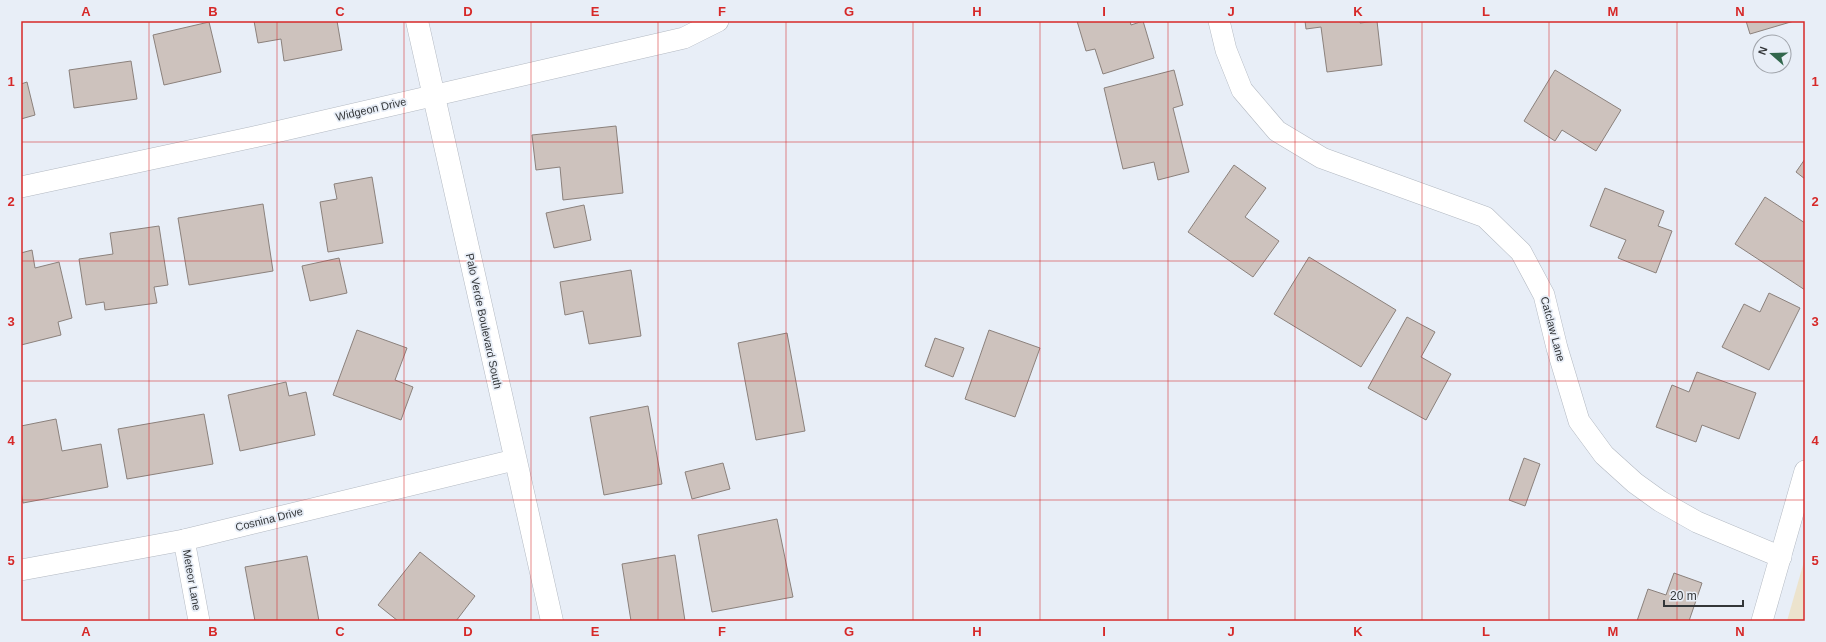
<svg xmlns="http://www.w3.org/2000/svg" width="1826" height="642" viewBox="0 0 1826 642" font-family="Arial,sans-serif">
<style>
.education{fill:#ece3cd}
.building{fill:#cdc2bd;stroke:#8b817c}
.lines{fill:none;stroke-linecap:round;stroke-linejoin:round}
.minor-casing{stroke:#b3b9c2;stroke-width:22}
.secondary-casing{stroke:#b3b9c2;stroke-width:23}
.minor{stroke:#fff;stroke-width:21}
.secondary{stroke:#fff;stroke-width:22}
.grid{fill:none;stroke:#d62828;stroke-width:1;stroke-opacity:0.55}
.labels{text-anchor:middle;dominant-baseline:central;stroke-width:3.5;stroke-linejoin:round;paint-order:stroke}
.street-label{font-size:11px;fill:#333639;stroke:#e8eef7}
.neatline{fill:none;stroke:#d62828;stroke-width:1.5}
.grid-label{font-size:13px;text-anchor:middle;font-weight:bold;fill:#d62828}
</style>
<rect width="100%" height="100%" fill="#e8eef7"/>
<path class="education" d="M 1805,558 L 1805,621 L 1787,621 Z"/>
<g class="building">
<path d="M 254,21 L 337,21 L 342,50 L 284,61 L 281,39 L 258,43 Z"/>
<path d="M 1077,21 L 1130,21 L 1131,25 L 1143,21 L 1154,58 L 1103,74 L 1095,49 L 1086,51 Z"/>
<path d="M 1305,21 L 1360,21 L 1360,23 L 1377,21 L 1382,65 L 1327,72 L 1321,27 L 1306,29 Z"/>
<path d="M 1746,21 L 1794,21 L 1750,34 Z"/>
<path d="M 209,22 L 221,72 L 164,85 L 153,35 Z"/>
<path d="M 131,61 L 137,99 L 74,108 L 69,70 Z"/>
<path d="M 1174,70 L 1183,105 L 1173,108 L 1189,172 L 1158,180 L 1154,162 L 1123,169 L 1104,88 Z"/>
<path d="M 1555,70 L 1621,110 L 1596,151 L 1562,130 L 1555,141 L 1524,121 Z"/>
<path d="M 27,82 L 35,115 L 21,119 L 21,84 Z"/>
<path d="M 616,126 L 623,193 L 563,200 L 560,167 L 536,170 L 532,135 Z"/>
<path d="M 1805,159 L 1805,179 L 1796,172 Z"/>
<path d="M 1234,165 L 1266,188 L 1245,217 L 1279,241 L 1253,277 L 1188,232 Z"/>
<path d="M 372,177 L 383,243 L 328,252 L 320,202 L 337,199 L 334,184 Z"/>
<path d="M 1605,188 L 1664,211 L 1658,226 L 1672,231 L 1656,273 L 1618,258 L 1626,240 L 1590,226 Z"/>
<path d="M 1765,197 L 1805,223 L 1805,290 L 1735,244 Z"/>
<path d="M 263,204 L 273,271 L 189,285 L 178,218 Z"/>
<path d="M 584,205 L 591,240 L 554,248 L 546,213 Z"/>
<path d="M 159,226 L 168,285 L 154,287 L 157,303 L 105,310 L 104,302 L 86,305 L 79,259 L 113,254 L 110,233 Z"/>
<path d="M 32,250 L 35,268 L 59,262 L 72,318 L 58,322 L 61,335 L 21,345 L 21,253 Z"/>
<path d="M 1309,257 L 1396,310 L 1361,367 L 1274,314 Z"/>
<path d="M 339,258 L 347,293 L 310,301 L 302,266 Z"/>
<path d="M 631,270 L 641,336 L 589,344 L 583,311 L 565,315 L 560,282 Z"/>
<path d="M 1769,293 L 1800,308 L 1769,370 L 1722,347 L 1744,304 L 1760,312 Z"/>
<path d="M 1407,317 L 1435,332 L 1421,357 L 1451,374 L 1426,420 L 1368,388 Z"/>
<path d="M 357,330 L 407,348 L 395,380 L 413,387 L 401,420 L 333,395 Z"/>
<path d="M 989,330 L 1040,348 L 1015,417 L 965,399 Z"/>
<path d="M 787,333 L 805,431 L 756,440 L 738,343 Z"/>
<path d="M 935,338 L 964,348 L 953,377 L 925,366 Z"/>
<path d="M 1697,372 L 1756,393 L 1739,439 L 1702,425 L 1696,442 L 1656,427 L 1672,385 L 1689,392 Z"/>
<path d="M 286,382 L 289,396 L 306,392 L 315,435 L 240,451 L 228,395 Z"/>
<path d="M 648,406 L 662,484 L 604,495 L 590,417 Z"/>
<path d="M 204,414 L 213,464 L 127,479 L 118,429 Z"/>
<path d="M 56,419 L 62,451 L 101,444 L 108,487 L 23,503 L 21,491 L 21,426 Z"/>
<path d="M 1524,458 L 1540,464 L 1525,506 L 1509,500 Z"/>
<path d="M 723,463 L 730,489 L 692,499 L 685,472 Z"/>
<path d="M 777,519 L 793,597 L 712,612 L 698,535 Z"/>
<path d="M 420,552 L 475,596 L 456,621 L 398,621 L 378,605 Z"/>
<path d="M 675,555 L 685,621 L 631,621 L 622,564 Z"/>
<path d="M 307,556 L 319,621 L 255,621 L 245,567 Z"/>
<path d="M 1674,573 L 1702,583 L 1689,621 L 1637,621 L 1648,589 L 1666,595 Z"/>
</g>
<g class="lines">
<defs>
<g id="minor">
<path d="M 1219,21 L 1226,50 L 1242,90 L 1277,131 L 1322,158 L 1485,217 L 1521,252 L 1544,295 L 1557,348 L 1579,421 L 1604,455 L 1635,483 L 1660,501 L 1697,522 L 1781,557"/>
<path d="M 21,187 L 254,137 L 684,38 L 718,21"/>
<path d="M 184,540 L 199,621"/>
<path d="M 21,570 L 184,540 L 514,460"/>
<path d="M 1762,621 L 1805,471"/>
</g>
<path id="secondary" d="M 417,21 L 552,621"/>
</defs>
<use href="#minor" class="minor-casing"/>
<use href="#secondary" class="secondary-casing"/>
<use href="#minor" class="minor"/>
<use href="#secondary" class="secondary"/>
</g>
<path class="grid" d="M 149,21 L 149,621M 277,21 L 277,621M 404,21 L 404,621M 531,21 L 531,621M 658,21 L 658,621M 786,21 L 786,621M 913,21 L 913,621M 1040,21 L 1040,621M 1168,21 L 1168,621M 1295,21 L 1295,621M 1422,21 L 1422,621M 1549,21 L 1549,621M 1677,21 L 1677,621M 21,142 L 1805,142M 21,261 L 1805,261M 21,381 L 1805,381M 21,500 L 1805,500"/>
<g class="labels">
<g class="street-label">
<text transform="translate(371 109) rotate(-13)">Widgeon Drive</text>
<text transform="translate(484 321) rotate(78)">Palo Verde Boulevard South</text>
<text transform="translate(1553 329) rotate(75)">Catclaw Lane</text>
<text transform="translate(269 519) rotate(-14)">Cosnina Drive</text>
<text transform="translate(192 580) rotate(80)">Meteor Lane</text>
</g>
</g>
<rect width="1826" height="642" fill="none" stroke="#e8eef7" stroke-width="44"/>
<g transform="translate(1772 54) rotate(290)"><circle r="19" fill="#e8eef7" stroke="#a0a4ab"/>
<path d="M0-3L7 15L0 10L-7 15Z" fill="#32674d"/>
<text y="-6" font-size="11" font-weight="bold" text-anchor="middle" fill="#333639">N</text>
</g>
<path d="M1664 600v6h79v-6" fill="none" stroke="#333639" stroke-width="2"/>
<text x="1670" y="600" font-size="12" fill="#333639" stroke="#e8eef7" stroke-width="3" paint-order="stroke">20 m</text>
<rect x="22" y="22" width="1782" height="598" class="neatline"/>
<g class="grid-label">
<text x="86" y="16">A</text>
<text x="213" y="16">B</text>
<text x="340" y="16">C</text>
<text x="468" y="16">D</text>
<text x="595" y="16">E</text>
<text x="722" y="16">F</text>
<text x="849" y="16">G</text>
<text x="977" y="16">H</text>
<text x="1104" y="16">I</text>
<text x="1231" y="16">J</text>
<text x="1358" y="16">K</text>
<text x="1486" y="16">L</text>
<text x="1613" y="16">M</text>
<text x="1740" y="16">N</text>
<text x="11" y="86">1</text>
<text x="1815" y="86">1</text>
<text x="11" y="206">2</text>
<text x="1815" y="206">2</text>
<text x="11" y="326">3</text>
<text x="1815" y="326">3</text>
<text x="11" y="445">4</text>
<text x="1815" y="445">4</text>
<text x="11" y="565">5</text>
<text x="1815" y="565">5</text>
<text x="86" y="636">A</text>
<text x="213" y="636">B</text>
<text x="340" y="636">C</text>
<text x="468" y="636">D</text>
<text x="595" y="636">E</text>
<text x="722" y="636">F</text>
<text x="849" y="636">G</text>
<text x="977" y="636">H</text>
<text x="1104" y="636">I</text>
<text x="1231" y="636">J</text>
<text x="1358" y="636">K</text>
<text x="1486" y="636">L</text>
<text x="1613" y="636">M</text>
<text x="1740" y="636">N</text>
</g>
</svg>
